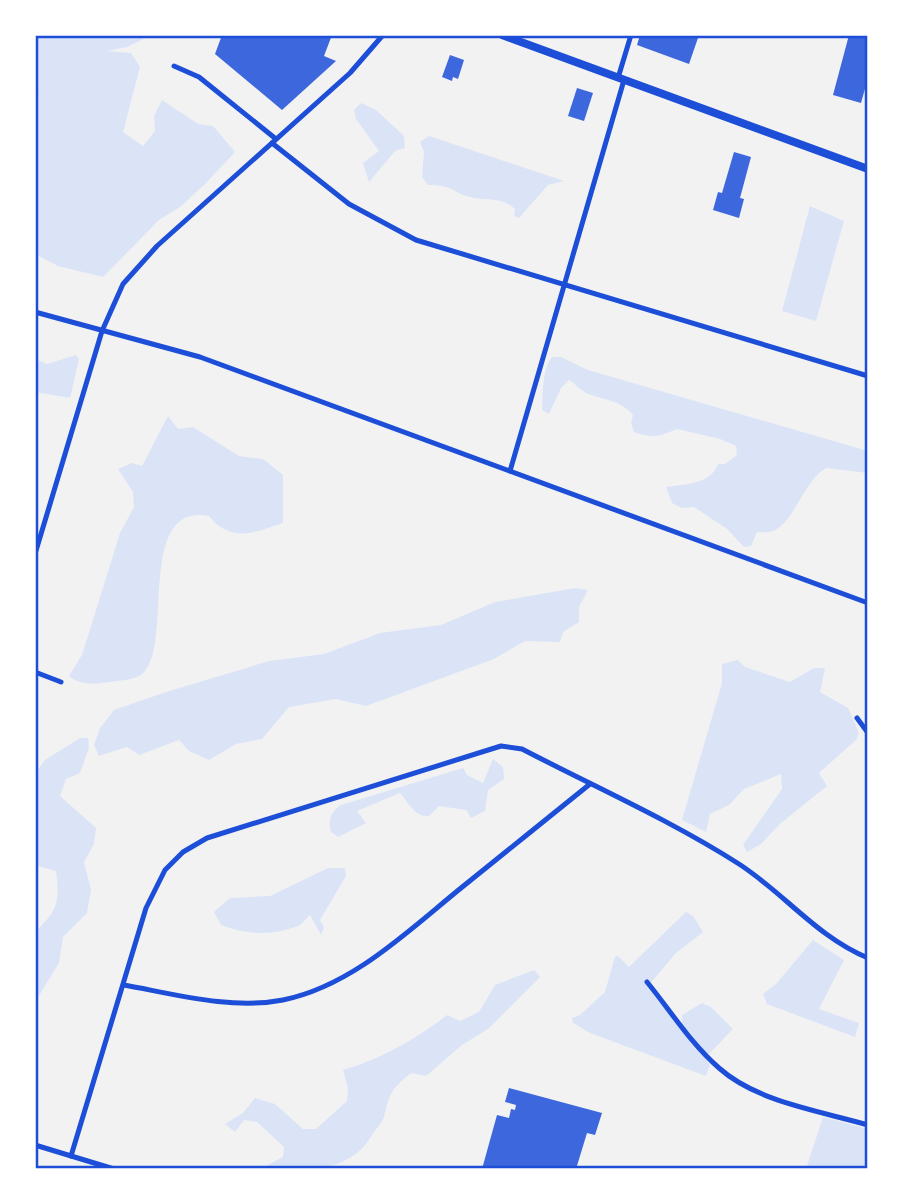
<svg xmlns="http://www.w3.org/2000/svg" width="903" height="1204" viewBox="0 0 903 1204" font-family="Jost,sans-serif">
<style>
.green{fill:#dbe4f7}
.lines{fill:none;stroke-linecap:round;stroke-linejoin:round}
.stream{stroke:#bfd3fe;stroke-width:3.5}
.building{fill:#3d67dc}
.minor{stroke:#1d4ed8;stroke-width:5}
.primary{stroke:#1d4ed8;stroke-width:8}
.neatline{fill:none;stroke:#1d4ed8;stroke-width:2.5}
</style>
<rect width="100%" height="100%" fill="#f2f2f2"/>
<g class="green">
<path d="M 35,35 L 152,35 L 127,47 L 107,51 L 131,53 L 140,67 L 123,132 L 143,146 L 155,131 L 154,116 L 162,100 L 198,124 L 213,126 L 235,152 L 205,184 L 180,207 L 159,220 L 103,277 L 58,266 L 35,254 Z"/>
<path d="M 361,103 L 376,110 L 404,136 L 405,148 L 395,151 L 369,182 L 363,163 L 379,151 L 356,119 L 354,110 Z"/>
<path d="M 429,136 L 564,181 L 548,185 L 519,218 L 514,216 L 515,209 C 500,195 483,202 466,196 C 448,189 451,185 428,185 L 422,177 L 424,152 L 420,142 Z"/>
<path d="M 810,206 L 844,221 L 816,321 L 782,311 Z"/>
<path d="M 76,355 L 79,359 L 70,398 L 35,392 L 35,359 L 47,364 Z"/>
<path d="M 552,357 L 561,357 L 588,370 L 868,451 L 868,473 L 826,468 C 802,483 795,522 773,531 C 768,533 762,532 757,532 L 751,546 L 744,547 L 727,529 L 694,507 L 682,508 L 672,503 L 666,487 C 685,484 710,485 718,464 L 725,464 L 737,455 L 736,446 L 720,439 L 677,429 C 661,436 652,439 634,432 L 631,423 L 633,415 C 620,400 605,400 588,394 C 581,391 576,384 569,380 L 561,388 L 549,414 L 542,410 C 543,394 542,369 552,357 Z"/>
<path d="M 168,416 L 178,429 L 193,427 L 239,456 L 263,459 L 283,475 L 283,523 C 253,533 231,543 209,516 C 136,503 173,638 145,671 C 137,681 121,680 110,682 C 95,684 81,686 69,676 L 82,655 L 120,533 L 134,507 L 133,492 L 118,469 L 132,463 L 142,466 Z"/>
<path d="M 575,588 L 588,590 L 579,607 L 579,622 L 563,632 L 560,642 L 525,641 L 494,659 L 366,706 L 336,699 L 289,707 L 262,739 L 236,744 L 209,760 L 189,751 L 179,740 L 139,755 L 127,747 L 99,756 L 94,745 L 100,728 L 114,710 L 166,692 L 269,661 L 324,654 L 380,633 L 441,625 L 495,602 Z"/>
<path d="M 738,660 L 745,667 L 790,682 L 814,668 L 825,668 L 820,692 L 848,708 L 859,733 L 856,740 L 819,773 L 827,786 L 780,824 L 761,844 L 747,852 L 743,845 L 782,789 L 781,774 L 744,789 L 729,805 L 710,814 L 706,832 L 682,820 L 722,683 L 722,664 Z"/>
<path d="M 80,738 L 88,738 L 89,748 L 80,773 L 66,779 L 60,796 L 96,828 L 94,844 L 84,862 L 91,890 L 87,913 L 63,937 L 59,963 L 35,1002 L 35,932 C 58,910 60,902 56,871 L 35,865 L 37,771 L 45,760 Z"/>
<path d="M 493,759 L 503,767 L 504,779 L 488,790 L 485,811 L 471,818 L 466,810 L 439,806 L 429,816 C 414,817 409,803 400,793 L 357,811 L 366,823 L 338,837 L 331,832 C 328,819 330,813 341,805 L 463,768 L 467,775 L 483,783 Z"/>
<path d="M 328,868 L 345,868 L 346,876 L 320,920 L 324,927 L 321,935 L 310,915 C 307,917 302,925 298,926 C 272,936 247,935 221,925 L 214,912 L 230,898 L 270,896 Z"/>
<path d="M 686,912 L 693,916 L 703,932 L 676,953 L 648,986 L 682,1030 L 682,1015 L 702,1003 L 711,1007 L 733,1029 L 705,1058 L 710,1065 L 706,1076 L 590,1033 L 573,1023 L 572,1018 L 580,1015 L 605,992 L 615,957 L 618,956 L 629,967 Z"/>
<path d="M 813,940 L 844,960 L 819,1009 L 859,1023 L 855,1037 L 767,1004 L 763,994 L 776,984 Z"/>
<path d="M 534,970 L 540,977 L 488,1029 L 462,1045 L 426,1076 L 411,1073 C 390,1090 390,1093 384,1117 C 382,1123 375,1130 372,1135 C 349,1176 300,1169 260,1169 L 283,1157 L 284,1147 L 257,1122 L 244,1120 L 235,1132 L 225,1124 L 243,1113 L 255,1098 L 275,1104 L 303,1129 L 316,1129 L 347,1101 L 348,1088 L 343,1070 C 379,1060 418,1038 447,1015 L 460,1021 L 479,1012 L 495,985 Z"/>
<path d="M 823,1117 L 868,1129 L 868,1169 L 806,1169 Z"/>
</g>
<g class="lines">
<path class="stream" d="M 35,93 L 37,91"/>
</g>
<g class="building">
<path d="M 222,35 L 332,35 L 324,56 L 336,61 L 282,110 L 215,54 Z"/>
<path d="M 640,35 L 699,35 L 689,64 L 637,45 Z"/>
<path d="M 849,35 L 868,35 L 868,78 L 861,103 L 833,95 Z"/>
<path d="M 450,55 L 464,60 L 458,79 L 453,77 L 452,81 L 442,77 Z"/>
<path d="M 577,88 L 593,93 L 584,121 L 568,116 Z"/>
<path d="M 734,152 L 751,157 L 740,198 L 744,199 L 739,218 L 713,210 L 718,192 L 722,193 Z"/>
<path d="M 509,1088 L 602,1113 L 595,1135 L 587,1133 L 576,1169 L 482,1169 L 497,1115 L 509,1118 L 511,1109 L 515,1110 L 516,1105 L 505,1102 Z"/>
</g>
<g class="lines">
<g class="minor">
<path d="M 174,66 L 199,77 L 276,139"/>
<path d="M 618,78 L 631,35"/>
<path d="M 272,143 L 349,204 L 416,240 L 868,376"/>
<path d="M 35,312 L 200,357 L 868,603"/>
<path d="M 510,471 L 624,80"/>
<path d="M 35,554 L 102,331 L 123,284 L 157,246 L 350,73 L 383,35"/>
<path d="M 35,672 L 61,682"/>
<path d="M 857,718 L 868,733"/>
<path d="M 647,982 C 670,1010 691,1044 719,1068 C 757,1102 820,1111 868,1125"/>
<path d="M 124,985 C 174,994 232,1010 283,1000 C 352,986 408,931 461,888 C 504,853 547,819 590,784"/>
<path d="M 35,1145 L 114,1169"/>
<path d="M 71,1156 L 146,908 L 165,870 L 183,852 L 207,838 L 501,746 L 522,749 C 595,787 670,820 739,864 C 784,893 817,937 868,958"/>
</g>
<path class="primary" d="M 502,35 L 868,169"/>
</g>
<rect width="903" height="1204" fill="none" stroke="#ffffff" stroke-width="74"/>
<rect x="37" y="37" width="829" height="1130" class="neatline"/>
</svg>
